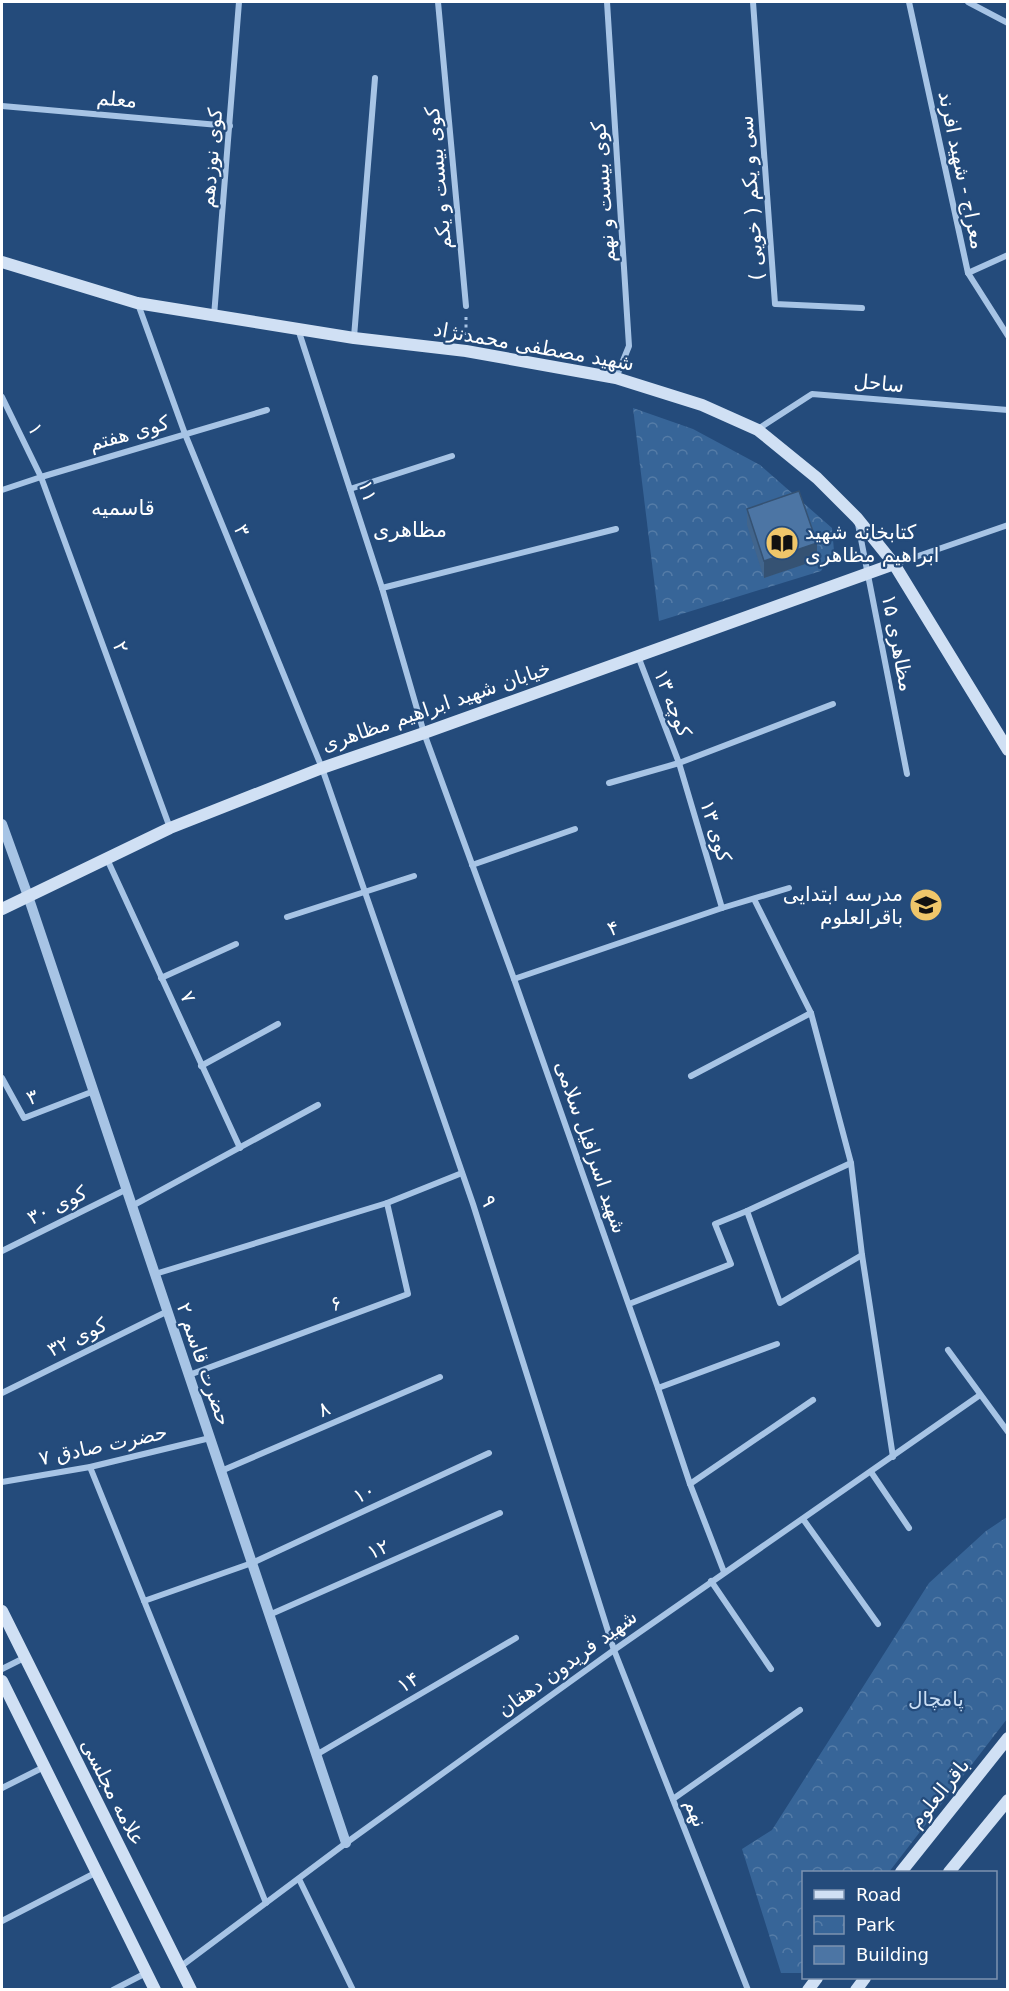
<svg xmlns="http://www.w3.org/2000/svg" width="1009" height="1991" viewBox="0 0 1009 1991" font-family="'DejaVu Sans',Vazirmatn,sans-serif">
<style>
.park{fill:url(#park-crowns)}
.lines{fill:none;stroke-linecap:round;stroke-linejoin:round}
.path{stroke:#a7c4e5;stroke-width:3;stroke-dasharray:3 4.5;stroke-linecap:butt}
.minor{stroke:#a7c4e5;stroke-width:6}
.tertiary{stroke:#a7c4e5;stroke-width:10}
.secondary{stroke:#d0e0f4;stroke-width:12}
.wall{fill:#41658d}
.shaded-wall{fill:#355273}
.building{fill:#4c75a4;stroke:#355273;stroke-width:1.5}
.labels{text-anchor:middle;dominant-baseline:central;stroke-width:4.5;stroke-linejoin:round;paint-order:stroke}
.street-label{font-size:20px;fill:#fff;stroke:#244b7b}
.poi-label{font-size:20px;fill:#fff;stroke:#244b7b;text-anchor:start}
.park-label{font-size:20px;fill:#cadef4;stroke:#244b7b}
.neighbourhood-label{font-size:21px;fill:#fff;stroke:#244b7b}
</style>
<defs>
<pattern id="park-crowns" width="20" height="18" patternUnits="userSpaceOnUse" patternTransform="scale(1.5)"><rect width="20" height="18" fill="#376598"/><path d="M2 6a3 3 0 1 1 6 0M12 15a3 3 0 1 1 6 0" fill="none" stroke="#557ca7"/></pattern>
</defs>
<rect width="100%" height="100%" fill="#244b7b"/>
<g class="park">
<path d="M 633,408 L 693,429 L 760,465 L 832,528 L 834,551 L 821,571 L 659,621 Z"/>
<path d="M 1007,1517 L 1007,1719 L 889,1872 L 804,1872 L 803,1973 L 781,1973 L 742,1849 L 772,1830 L 929,1583 L 986,1531 Z"/>
</g>
<g class="lines">
<path class="path" d="M 466,317 L 466,337"/>
<g class="minor">
<path d="M 438,2 L 466,306"/>
<path d="M 607,2 L 629,346 L 616,378"/>
<path d="M 753,2 L 775,304 L 862,308"/>
<path d="M 909,2 L 968,273 L 1008,336"/>
<path d="M 968,2 L 1008,23"/>
<path d="M 2,106 L 230,126"/>
<path d="M 968,273 L 1008,255"/>
<path d="M 138,304 L 185,434 L 322,768 L 473,1204 L 614,1650 L 748,1990"/>
<path d="M 214,316 L 239,2"/>
<path d="M 298,329 L 382,588 L 424,733 L 514,979 L 658,1388 L 690,1484 L 724,1572"/>
<path d="M 354,337 L 375,78"/>
<path d="M 2,397 L 41,477 L 170,828"/>
<path d="M 758,429 L 812,394 L 1008,410"/>
<path d="M 350,489 L 452,456"/>
<path d="M 2,490 L 41,477 L 267,410"/>
<path d="M 858,524 L 907,774"/>
<path d="M 895,564 L 1008,525"/>
<path d="M 382,588 L 616,529"/>
<path d="M 638,656 L 679,763 L 722,908"/>
<path d="M 609,783 L 679,763 L 833,704"/>
<path d="M 107,859 L 240,1148"/>
<path d="M 472,865 L 575,829"/>
<path d="M 754,899 L 811,1013 L 851,1163 L 862,1255 L 893,1457"/>
<path d="M 287,917 L 414,876"/>
<path d="M 161,978 L 236,944"/>
<path d="M 514,979 L 722,908 L 789,888"/>
<path d="M 201,1066 L 278,1024"/>
<path d="M 691,1076 L 811,1013"/>
<path d="M 2,1078 L 24,1118 L 94,1091"/>
<path d="M 851,1163 L 747,1211 L 780,1303 L 862,1255"/>
<path d="M 132,1206 L 318,1105"/>
<path d="M 2,1251 L 127,1189"/>
<path d="M 155,1274 L 387,1203 L 462,1173"/>
<path d="M 629,1304 L 731,1264 L 715,1224 L 747,1211"/>
<path d="M 948,1350 L 1008,1432"/>
<path d="M 189,1375 L 408,1294 L 387,1203"/>
<path d="M 658,1388 L 777,1344"/>
<path d="M 2,1393 L 168,1311"/>
<path d="M 90,1467 L 266,1903"/>
<path d="M 221,1471 L 440,1377"/>
<path d="M 871,1472 L 909,1528"/>
<path d="M 2,1482 L 90,1467 L 210,1438"/>
<path d="M 690,1484 L 813,1400"/>
<path d="M 803,1519 L 878,1624"/>
<path d="M 711,1581 L 771,1669"/>
<path d="M 144,1601 L 252,1563 L 489,1453"/>
<path d="M 269,1615 L 500,1513"/>
<path d="M 2,1669 L 24,1658"/>
<path d="M 316,1755 L 516,1638"/>
<path d="M 2,1788 L 44,1767"/>
<path d="M 673,1799 L 800,1710"/>
<path d="M 299,1879 L 353,1990"/>
<path d="M 2,1921 L 97,1872"/>
<path d="M 180,1967 L 346,1843 L 614,1650 L 980,1395"/>
<path d="M 113,1990 L 146,1973"/>
</g>
<path class="tertiary" d="M 2,824 L 28,896 L 346,1843"/>
<g class="secondary">
<path d="M 2,262 L 137,303 L 354,338 L 466,351 L 616,378 L 702,405 L 758,430 L 817,478 L 857,518 L 894,564 L 1008,750"/>
<path d="M 2,909 L 170,828 L 322,768 L 424,733 L 894,564"/>
<path d="M 2,1611 L 191,1990"/>
<path d="M 2,1681 L 155,1990"/>
<path d="M 901,1872 L 1008,1738"/>
<path d="M 949,1872 L 1008,1800"/>
<path d="M 808,1990 L 817,1978"/>
<path d="M 856,1990 L 865,1978"/>
</g>
</g>
<path class="wall" d="M 747,509 L 817,560 L 764,578 L 747,525 Z"/>
<path class="shaded-wall" d="M 817,543 L 817,560 L 764,578 L 764,561 Z"/>
<path class="building" d="M 799,491 L 817,543 L 764,561 L 747,509 Z"/>
<defs>
<symbol id="library-disc" viewBox="-11 -11 22 22"><circle r="9.5" fill="#efc66a" stroke="#244b7b"/><path d="M-6-4Q-3-5.5-.7-3.5V5Q-3 3-6 4ZM6-4Q3-5.5 .7-3.5V5Q3 3 6 4Z" fill="#111"/></symbol>
<symbol id="school-disc" viewBox="-11 -11 22 22"><circle r="9.5" fill="#efc66a" stroke="#244b7b"/><path d="M0-5L7-2L0 1L-7-2ZM-4 1L0 2.5L4 1V4Q0 6-4 4Z" fill="#111"/></symbol>
</defs>
<g fill-rule="evenodd">
<use href="#library-disc" x="763" y="524" width="38" height="38"/>
<use href="#school-disc" x="907" y="886" width="38" height="38"/>
</g>
<g class="labels">
<g class="street-label">
<text transform="translate(117 99) rotate(5)">معلم</text>
<text transform="translate(211 158) rotate(-85)">کوی نوزدهم</text>
<text transform="translate(962 170) rotate(78)">معراج - شهید افرند</text>
<text transform="translate(438 178) rotate(-95)">کوی بیست و یکم</text>
<text transform="translate(603 192) rotate(-94)">کوی بیست و نهم</text>
<text transform="translate(751 198) rotate(-94)">سی و یکم ( خویی )</text>
<text transform="translate(534 346) rotate(10)">شهید مصطفی محمدنژاد</text>
<text transform="translate(879 383) rotate(5)">ساحل</text>
<text transform="translate(36 429) rotate(64)">۱</text>
<text transform="translate(129 433) rotate(-16)">کوی هفتم</text>
<text transform="translate(368 491) rotate(72)">۱۱</text>
<text transform="translate(242 530) rotate(68)">۳</text>
<text transform="translate(898 643) rotate(79)">۱۵ مظاهری</text>
<text transform="translate(121 647) rotate(70)">۲</text>
<text transform="translate(673 703) rotate(69)">کوچه ۱۳</text>
<text transform="translate(436 706) rotate(-19)">خیابان شهید ابراهیم مظاهری</text>
<text transform="translate(716 831) rotate(73)">کوی ۱۳</text>
<text transform="translate(613 928) rotate(-19)">۴</text>
<text transform="translate(188 997) rotate(65)">۷</text>
<text transform="translate(32 1097) rotate(-19)">۳</text>
<text transform="translate(591 1147) rotate(71)">شهید اسرافیل سلامی</text>
<text transform="translate(489 1201) rotate(72)">۹</text>
<text transform="translate(57 1205) rotate(-26)">کوی ۳۰</text>
<text transform="translate(336 1303) rotate(-20)">۶</text>
<text transform="translate(77 1337) rotate(-26)">کوی ۳۲</text>
<text transform="translate(204 1364) rotate(71)">۲ حضرت قاسم</text>
<text transform="translate(324 1409) rotate(-23)">۸</text>
<text transform="translate(103 1445) rotate(-12)">۷ حضرت صادق</text>
<text transform="translate(364 1493) rotate(-25)">۱۰</text>
<text transform="translate(378 1549) rotate(-24)">۱۲</text>
<text transform="translate(567 1663) rotate(-36)">شهید فریدون دهقان</text>
<text transform="translate(408 1682) rotate(-30)">۱۴</text>
<text transform="translate(113 1792) rotate(63)">علامه مجلسی</text>
<text transform="translate(939 1793) rotate(-51)">باقرالعلوم</text>
<text transform="translate(696 1813) rotate(68)">نهم</text>
</g>
<g class="poi-label">
<text x="805" y="532">کتابخانه شهید<tspan x="805" dy="23">ابراهیم مظاهری</tspan></text>
<text x="903" y="894" text-anchor="end">مدرسه ابتدایی<tspan x="903" dy="23">باقرالعلوم</tspan></text>
</g>
<g class="park-label">
<text x="936" y="1699">پامچال</text>
</g>
<g class="neighbourhood-label">
<text x="123" y="508">قاسمیه</text>
<text x="410" y="530">مظاهری</text>
</g>
</g>
<rect width="1009" height="1991" fill="none" stroke="#ffffff" stroke-width="6"/>
<rect x="802" y="1871" width="195" height="108" fill="#244b7b" stroke="#7c93b0" stroke-width="1.5"/>
<rect x="814" y="1890" width="30" height="9" fill="#d0e0f4" stroke="#7c93b0" stroke-width="1.5"/>
<text x="856" y="1901" font-size="18" fill="#ffffff">Road</text>
<rect x="814" y="1916" width="30" height="18" fill="url(#park-crowns)" stroke="#7c93b0" stroke-width="1.5"/>
<text x="856" y="1931" font-size="18" fill="#ffffff">Park</text>
<rect x="814" y="1946" width="30" height="18" fill="#4c75a4" stroke="#7c93b0" stroke-width="1.5"/>
<text x="856" y="1961" font-size="18" fill="#ffffff">Building</text>
</svg>
